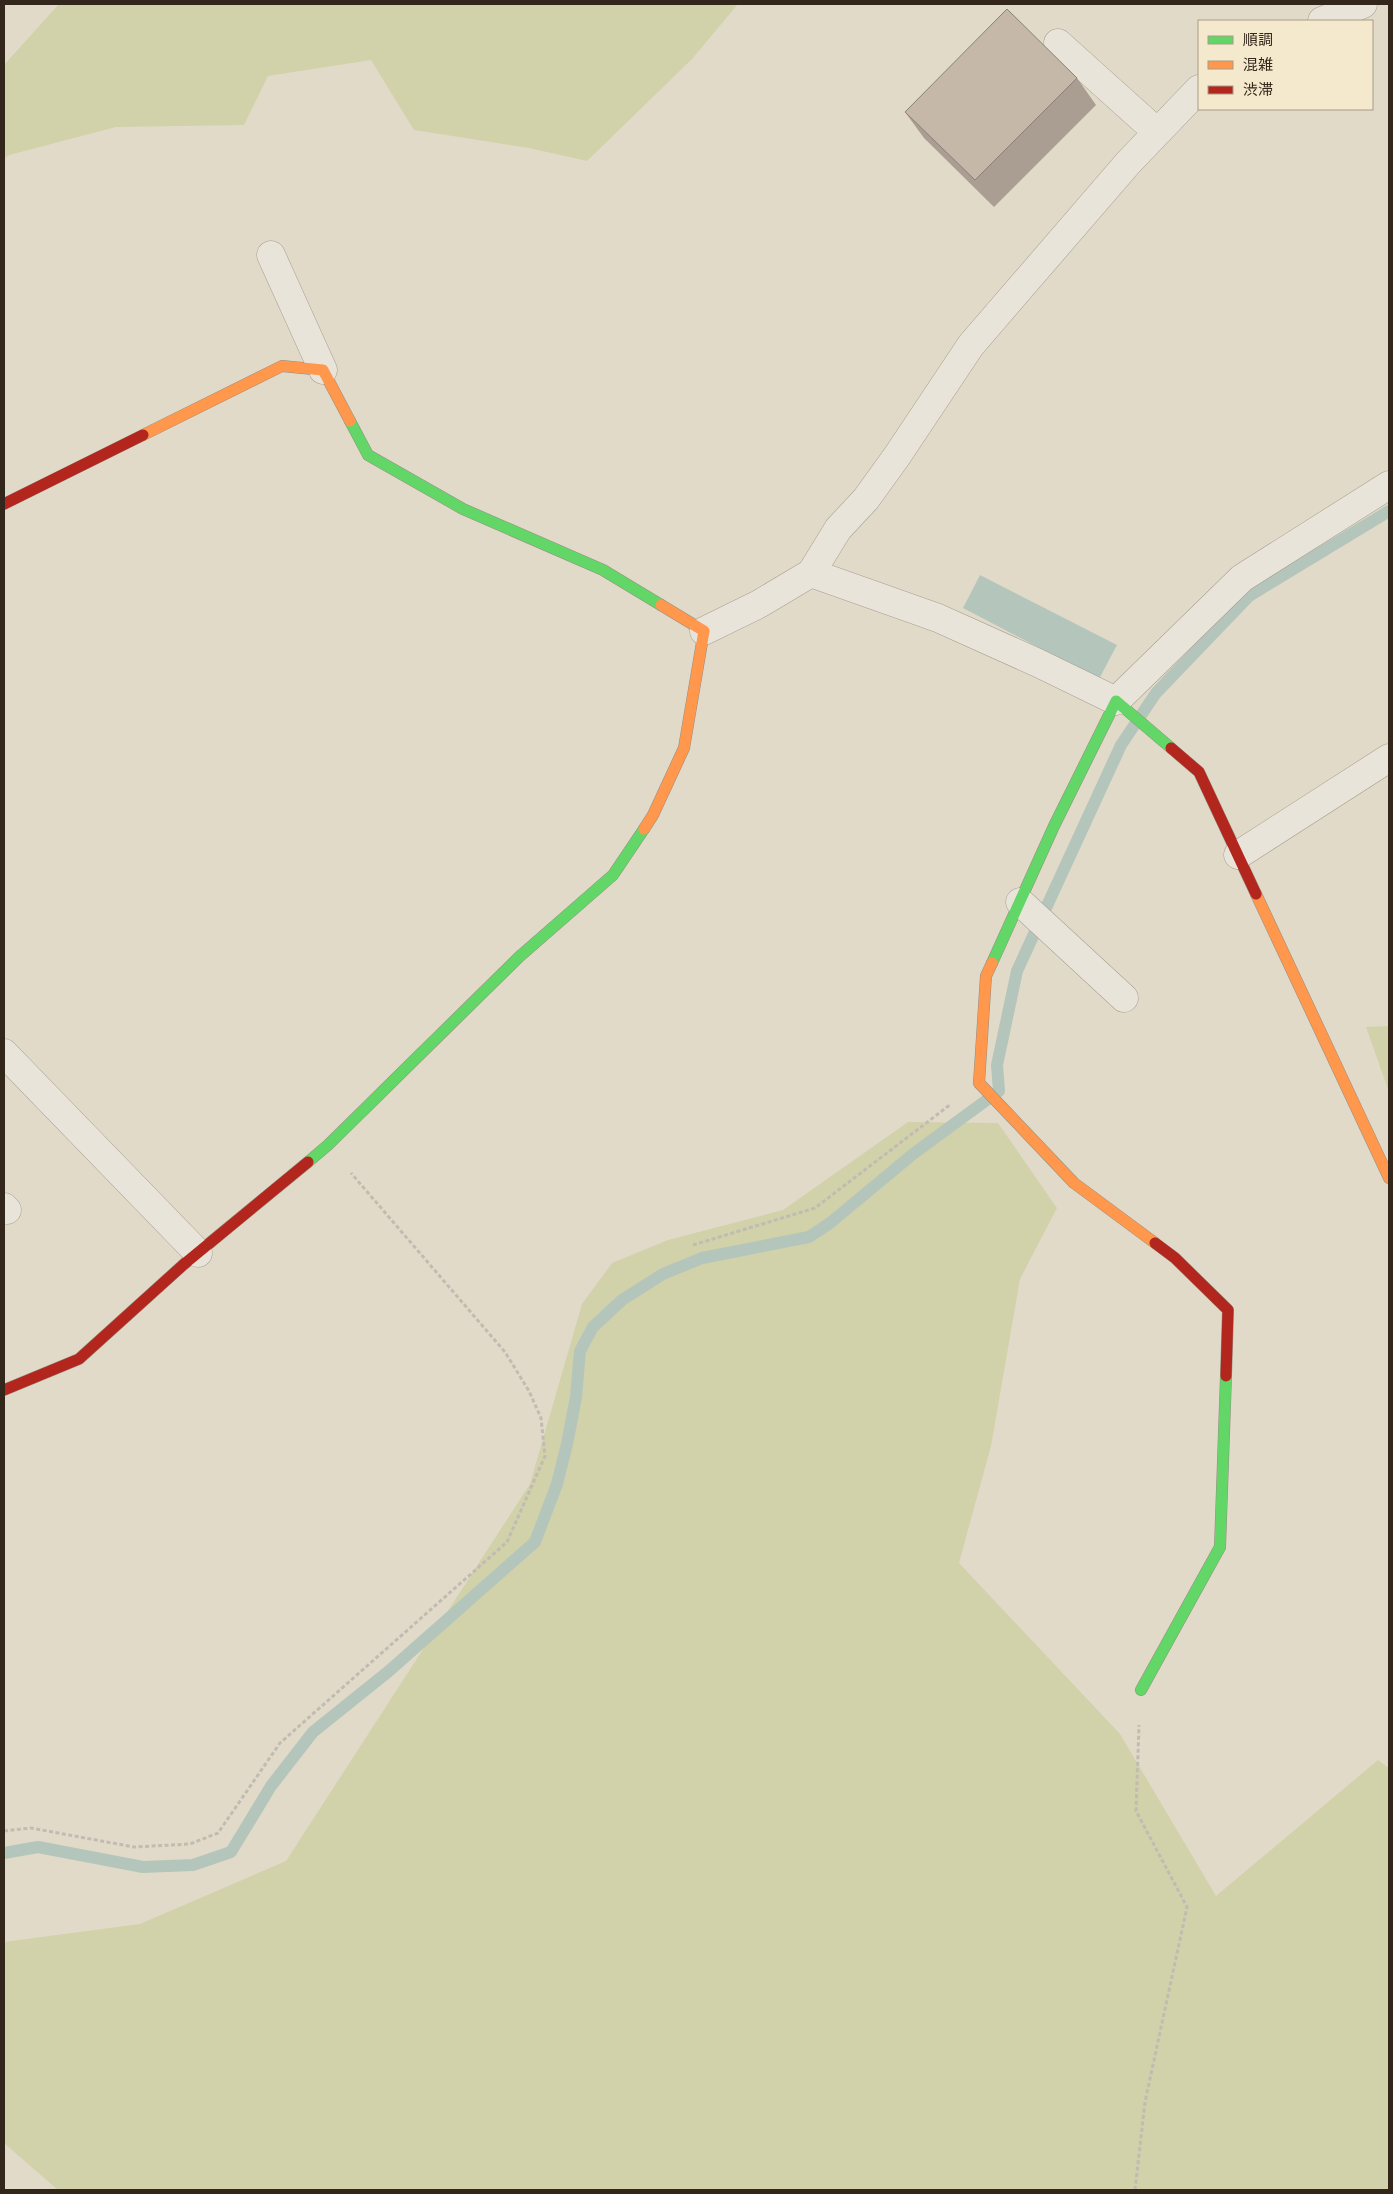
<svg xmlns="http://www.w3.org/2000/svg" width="1393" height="2194" viewBox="0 0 1393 2194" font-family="Spectral,'Noto Sans JP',serif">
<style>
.green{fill:#d1d1aa}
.water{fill:#b4c6bb}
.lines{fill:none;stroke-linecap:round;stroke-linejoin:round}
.stream{stroke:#b4c6bb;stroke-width:12}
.street-casing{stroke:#a69e92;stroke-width:29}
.fast-casing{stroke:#968e82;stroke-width:12}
.slow-casing{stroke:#968e82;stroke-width:12}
.jam-casing{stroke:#968e82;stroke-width:12}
.path{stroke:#c2bbb1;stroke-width:3;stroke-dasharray:4 2.5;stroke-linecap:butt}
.street{stroke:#e9e4da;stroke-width:28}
.fast{stroke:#63d668;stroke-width:11}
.slow{stroke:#ff974d;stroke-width:11}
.jam{stroke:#b3261e;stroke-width:11}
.wall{fill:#a99e91}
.building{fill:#c5b8a9;stroke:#8a8176}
</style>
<rect width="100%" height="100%" fill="#e2dac8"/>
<g class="green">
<path d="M 59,4 L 738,4 L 692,59 L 587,161 L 529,148 L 414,130 L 371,60 L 268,76 L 244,125 L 116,127 L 9,155 L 4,159 L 4,65 Z"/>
<path d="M 1389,1026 L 1389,1092 L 1366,1027 Z"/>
<path d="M 908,1122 L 998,1123 L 1057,1208 L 1020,1279 L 991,1446 L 959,1563 L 1120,1734 L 1216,1896 L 1378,1760 L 1389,1768 L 1389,2190 L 58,2190 L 4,2143 L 4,1942 L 140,1924 L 286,1861 L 530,1484 L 582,1304 L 612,1263 L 668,1240 L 783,1210 Z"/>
</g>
<path class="water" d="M 980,575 L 1117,645 L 1099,679 L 963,608 Z"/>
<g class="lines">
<path class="stream" d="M 4,1853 L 38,1847 L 143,1867 L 193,1865 L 231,1852 L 271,1786 L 313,1732 L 389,1671 L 535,1542 L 557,1484 L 567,1444 L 576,1397 L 580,1351 L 593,1327 L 622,1300 L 663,1274 L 702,1258 L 809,1237 L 830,1223 L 913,1154 L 999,1091 L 997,1065 L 1017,971 L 1121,745 L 1156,693 L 1249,596 L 1389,511"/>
<defs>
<g id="street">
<path d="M 1322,21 L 1363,4"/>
<path d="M 1058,43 L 1157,132"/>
<path d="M 271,255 L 323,370"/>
<path d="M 811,573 L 938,618 L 1038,663 L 1116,701 L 1242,578 L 1389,485"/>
<path d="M 704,631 L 759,604 L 811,573 L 838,529 L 866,499 L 897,456 L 971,345 L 1128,163 L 1199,89"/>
<path d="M 1238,855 L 1389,758"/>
<path d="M 1020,902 L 1124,998"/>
<path d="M 4,1053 L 198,1253"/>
<path d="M 4,1207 L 7,1210"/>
</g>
<g id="fast">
<path d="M 350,421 L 368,455 L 463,509 L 603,570 L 661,605"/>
<path d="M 992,963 L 1054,826 L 1116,701 L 1171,748"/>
<path d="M 308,1162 L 328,1145 L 519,957 L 613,875 L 644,829"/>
<path d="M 1141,1690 L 1220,1547 L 1226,1376"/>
</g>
<g id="slow">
<path d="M 143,435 L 282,366 L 323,370 L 350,421"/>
<path d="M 644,829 L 653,815 L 684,748 L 704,631 L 661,605"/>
<path d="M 1256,894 L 1389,1178"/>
<path d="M 992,963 L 986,976 L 979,1083 L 1074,1183 L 1155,1243"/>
</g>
<g id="jam">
<path d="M 4,504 L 143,435"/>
<path d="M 1171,748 L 1199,772 L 1256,894"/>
<path d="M 1155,1243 L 1175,1258 L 1228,1310 L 1226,1376"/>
<path d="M 4,1390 L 79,1359 L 183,1265 L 308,1162"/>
</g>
</defs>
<use href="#street" class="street-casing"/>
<use href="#fast" class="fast-casing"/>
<use href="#slow" class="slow-casing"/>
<use href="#jam" class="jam-casing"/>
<g class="path">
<path d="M 693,1245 L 815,1208 L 951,1104"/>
<path d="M 4,1831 L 31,1828 L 134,1847 L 190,1844 L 218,1833 L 280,1743 L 507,1542 L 545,1456 L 541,1418 L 529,1391 L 505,1352 L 351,1173"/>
<path d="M 1135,2190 L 1145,2102 L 1187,1907 L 1136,1811 L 1139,1725"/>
</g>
<use href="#street" class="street"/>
<use href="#fast" class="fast"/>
<use href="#slow" class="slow"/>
<use href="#jam" class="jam"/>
</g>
<path class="wall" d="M 1077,78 L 1096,105 L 994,207 L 924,138 L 905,112 Z"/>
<path class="building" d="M 1007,9 L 1077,78 L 975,180 L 905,112 Z"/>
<rect width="1393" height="2194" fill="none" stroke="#33271b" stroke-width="10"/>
<rect x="1198" y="20" width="175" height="90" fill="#f4e8cd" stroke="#a79b86"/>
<rect x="1208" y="36" width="25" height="8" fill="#63d668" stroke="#a79b86"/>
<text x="1243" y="45" font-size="15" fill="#33271b">順調</text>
<rect x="1208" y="61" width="25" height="8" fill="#ff974d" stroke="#a79b86"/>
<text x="1243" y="70" font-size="15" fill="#33271b">混雑</text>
<rect x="1208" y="86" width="25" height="8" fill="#b3261e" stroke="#a79b86"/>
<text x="1243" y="95" font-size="15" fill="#33271b">渋滞</text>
</svg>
